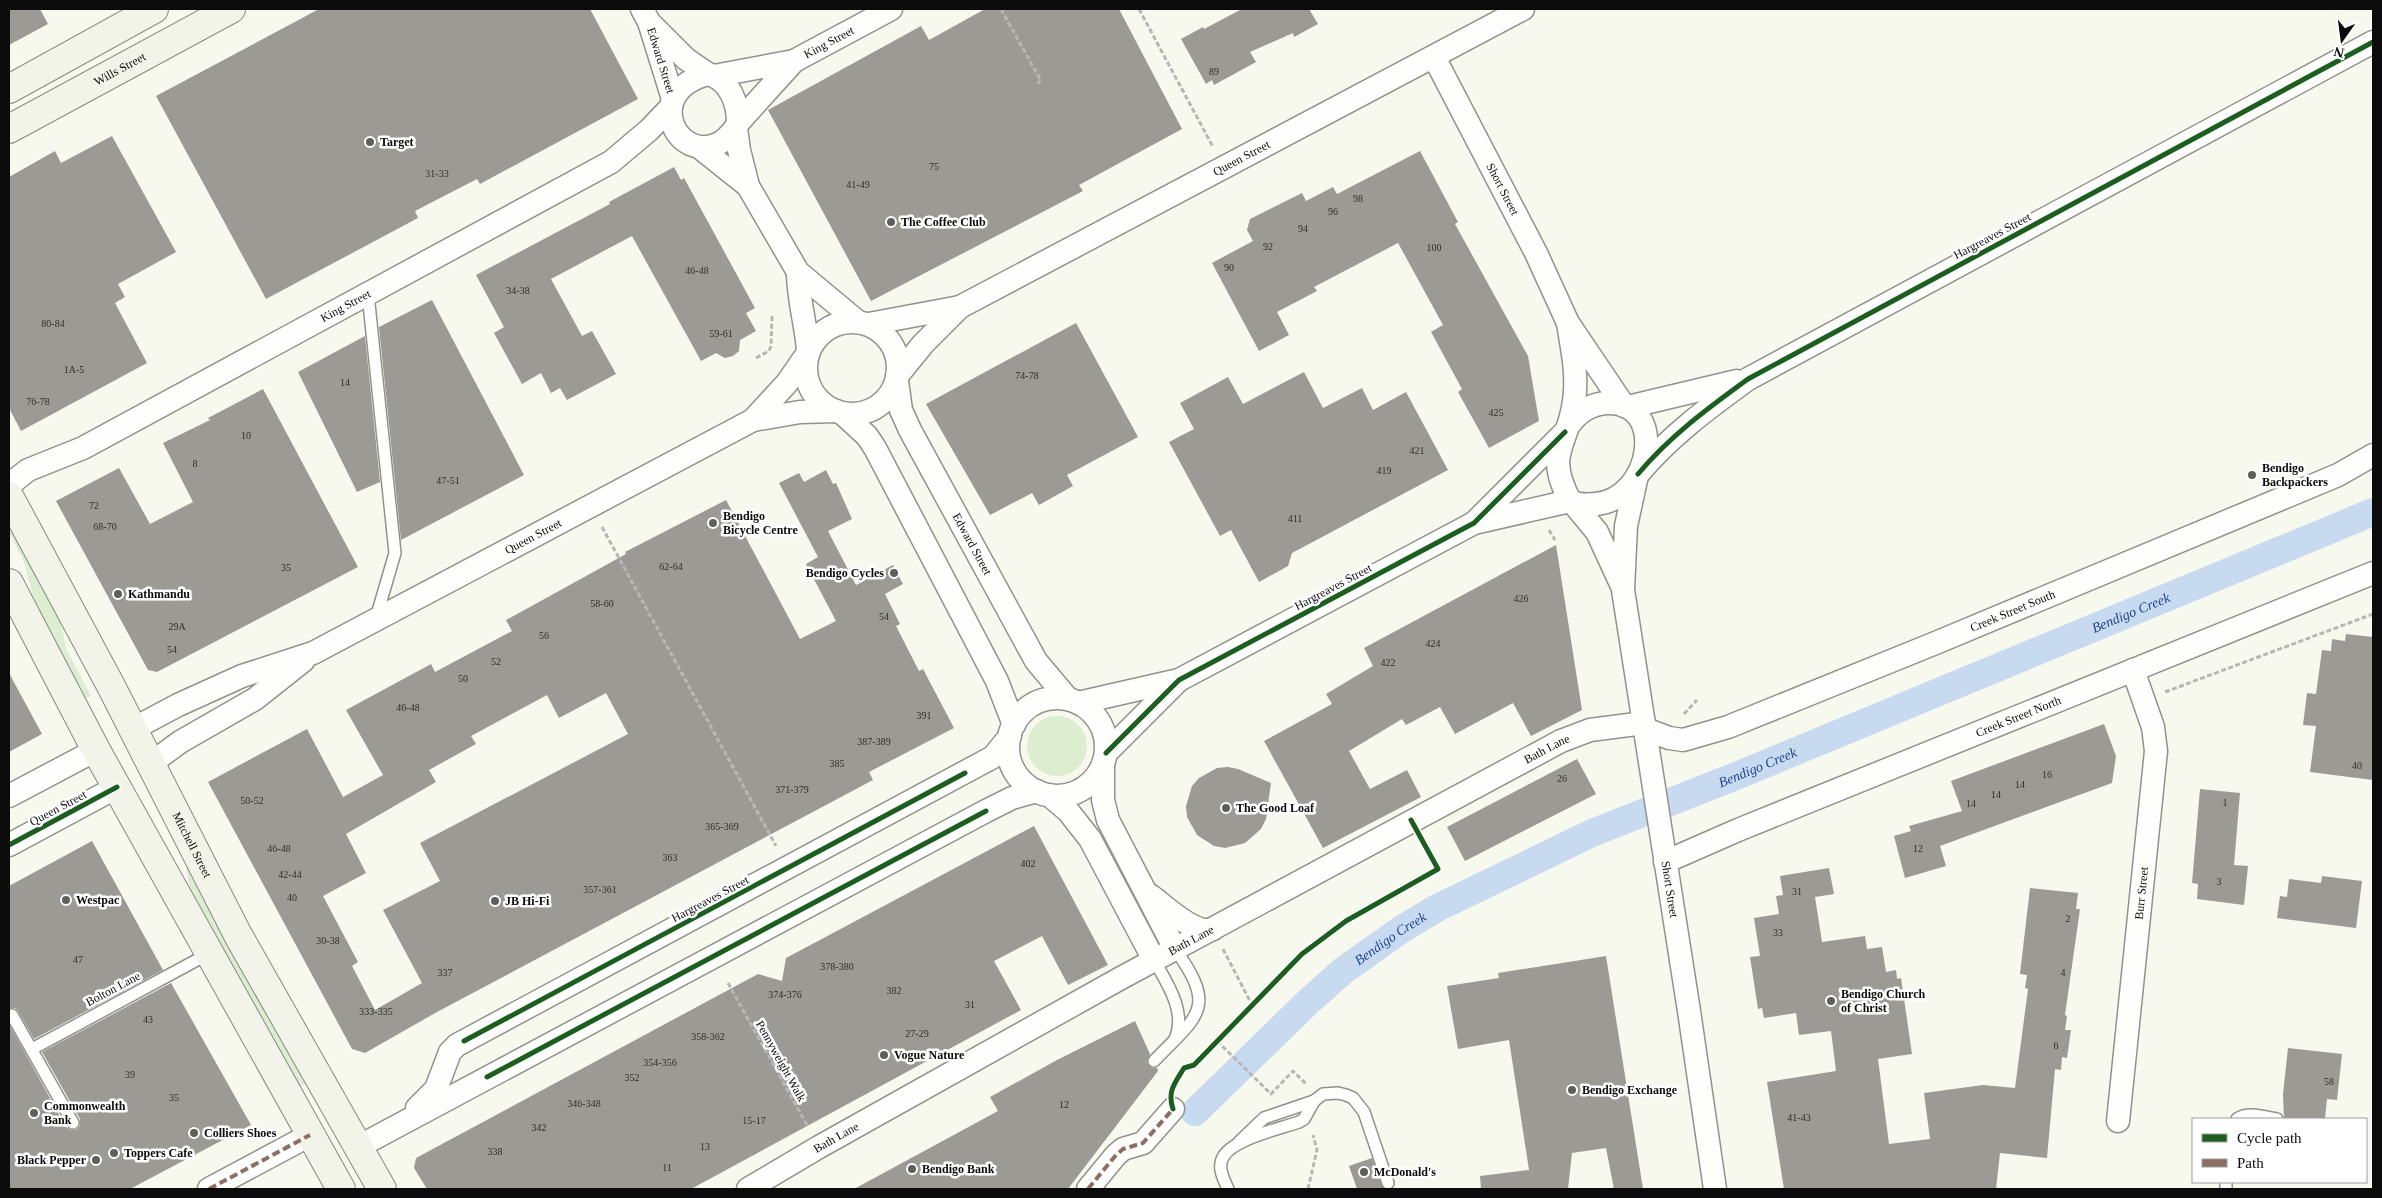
<svg xmlns="http://www.w3.org/2000/svg" width="2382" height="1198" viewBox="0 0 2382 1198" font-family="'Times New Roman',serif">
<style>
.green{fill:#dcedd0}
.lines{fill:none;stroke-linecap:round;stroke-linejoin:round}
.canal{stroke:#c8daef;stroke-width:28}
.building{fill:#9b9a94;fill-rule:evenodd}
.lane-casing{stroke:#92928d;stroke-width:14}
.street-casing{stroke:#92928d;stroke-width:25}
.secondary-casing{stroke:#888984;stroke-width:30}
.path{stroke:#b7b7b5;stroke-width:3;stroke-dasharray:5 2.5;stroke-linecap:butt}
.lane{stroke:#fefefc;stroke-width:11}
.street{stroke:#fefefc;stroke-width:22}
.secondary{stroke:#f2f3e9;stroke-width:28}
.quiet{stroke:#8d6e63;stroke-width:4;stroke-dasharray:8 4;stroke-linecap:butt}
.cycleway-casing{stroke:#fff;stroke-width:8}
.cycleway{stroke:#1b5e20;stroke-width:5}
.poi-dot{fill:#5e5e5a;stroke:#fff;stroke-width:2}
.labels{text-anchor:middle;dominant-baseline:central;stroke-width:5;stroke-linejoin:round;paint-order:stroke}
.number-label{font-size:10px;fill:#2f2f2d}
.street-label{font-size:12px;fill:#0b0b0b;stroke:#fff}
.poi-label{font-size:12px;font-weight:bold;fill:#0b0b0b;stroke:#fff;text-anchor:start}
.water-label{font-size:14px;font-style:italic;fill:#21478f;stroke:#fff}
</style>
<rect width="100%" height="100%" fill="#f8f9ee"/>
<g class="green">
<path d="M 9,522 L 59,614 L 66,648 L 91,696 L 86,698 L 36,607 L 24,562 L 9,532 Z"/>
<circle cx="1057" cy="746" r="30"/>
<path d="M 189,868 L 309,1082 L 298,1088 L 191,893 L 186,870 Z"/>
</g>
<g class="lines">
<path class="canal" id="s1" d="M 1195,1112 L 1309,1001 L 1344,970 L 1402,929 L 1437,908 L 1592,833 L 1736,776 L 2373,512"/>
</g>
<g class="building">
<path d="M 9,9 L 40,9 L 48,24 L 9,45 Z"/>
<path d="M 319,9 L 590,9 L 638,99 L 480,184 L 477,179 L 415,211 L 418,218 L 266,299 L 156,96 Z"/>
<path d="M 985,9 L 1119,9 L 1182,129 L 1079,185 L 1083,191 L 871,301 L 768,110 L 921,26 L 929,40 Z"/>
<path d="M 1242,9 L 1309,9 L 1318,24 L 1294,37 L 1293,33 L 1250,52 L 1256,62 L 1214,85 L 1212,80 L 1206,84 L 1181,39 L 1203,27 L 1204,29 Z"/>
<path d="M 112,136 L 176,252 L 118,284 L 125,297 L 115,303 L 147,363 L 21,431 L 9,408 L 9,177 L 55,151 L 61,163 Z"/>
<path d="M 1420,151 L 1458,222 L 1455,224 L 1528,356 L 1539,421 L 1489,448 L 1458,392 L 1462,389 L 1431,332 L 1443,325 L 1398,243 L 1314,287 L 1317,291 L 1277,312 L 1289,335 L 1259,351 L 1212,263 L 1253,241 L 1247,230 L 1250,219 L 1302,193 L 1306,201 L 1333,187 L 1337,194 Z"/>
<path d="M 674,167 L 681,180 L 684,178 L 755,308 L 746,313 L 756,331 L 740,340 L 739,351 L 733,356 L 725,358 L 716,353 L 701,361 L 632,236 L 551,279 L 582,336 L 592,331 L 616,374 L 567,400 L 560,388 L 551,393 L 541,373 L 522,384 L 494,333 L 504,327 L 476,275 L 610,204 L 609,202 Z"/>
<path d="M 432,300 L 524,475 L 401,540 L 379,327 Z"/>
<path d="M 1076,323 L 1138,437 L 1067,475 L 1073,486 L 1039,505 L 1032,493 L 990,515 L 926,404 Z"/>
<path d="M 365,336 L 380,482 L 357,492 L 298,372 Z"/>
<path d="M 1304,372 L 1323,408 L 1362,388 L 1373,410 L 1406,392 L 1448,470 L 1292,553 L 1288,566 L 1259,582 L 1231,530 L 1220,536 L 1169,442 L 1194,429 L 1180,403 L 1228,377 L 1243,404 Z"/>
<path d="M 263,389 L 358,567 L 157,672 L 148,670 L 56,501 L 119,468 L 150,524 L 193,502 L 163,443 L 210,420 L 208,418 Z"/>
<path d="M 826,470 L 833,484 L 836,483 L 852,519 L 828,531 L 856,585 L 893,565 L 903,584 L 885,594 L 900,624 L 896,626 L 919,671 L 923,669 L 954,728 L 869,772 L 873,780 L 437,1012 L 365,1053 L 352,1049 L 208,782 L 307,729 L 343,797 L 383,775 L 346,710 L 431,664 L 435,672 L 512,631 L 506,620 L 626,554 L 625,552 L 726,500 L 800,639 L 836,621 L 806,564 L 818,557 L 779,483 L 799,473 L 804,482 ZM 606,693 L 628,734 L 420,843 L 440,881 L 383,910 L 422,983 L 375,1010 L 352,966 L 358,962 L 323,896 L 366,873 L 346,834 L 436,782 L 429,770 L 476,744 L 471,736 L 547,695 L 559,718 Z"/>
<path d="M 1556,545 L 1582,710 L 1531,736 L 1513,703 L 1455,734 L 1440,707 L 1406,725 L 1402,719 L 1349,751 L 1370,789 L 1407,770 L 1421,797 L 1323,848 L 1264,741 L 1332,704 L 1326,694 L 1373,666 L 1364,648 Z"/>
<path d="M 2346,634 L 2373,637 L 2373,780 L 2310,772 L 2316,726 L 2303,725 L 2307,693 L 2316,694 L 2322,650 L 2331,651 L 2332,639 L 2345,641 Z"/>
<path d="M 9,673 L 42,734 L 9,752 Z"/>
<path d="M 2104,724 L 2116,756 L 2112,783 L 1940,846 L 1946,866 L 1905,878 L 1894,836 L 1911,831 L 1909,826 L 1962,811 L 1951,781 Z"/>
<path d="M 1577,759 L 1596,794 L 1465,861 L 1447,827 Z"/>
<path d="M 1228,767 L 1238,769 L 1271,783 L 1266,819 L 1261,829 L 1245,843 L 1225,848 L 1214,846 L 1197,835 L 1187,817 L 1186,806 L 1192,786 L 1199,778 L 1217,768 Z"/>
<path d="M 2200,789 L 2240,793 L 2234,865 L 2248,866 L 2244,905 L 2197,899 L 2198,884 L 2192,883 Z"/>
<path d="M 1034,826 L 1108,965 L 1068,985 L 1042,936 L 994,961 L 1021,1010 L 691,1189 L 427,1189 L 414,1168 L 416,1158 L 758,974 L 782,981 L 786,958 Z"/>
<path d="M 92,841 L 163,970 L 34,1039 L 18,1011 L 15,1008 L 9,1008 L 9,886 Z"/>
<path d="M 1829,868 L 1834,894 L 1815,897 L 1822,942 L 1865,936 L 1867,949 L 1882,947 L 1886,972 L 1896,970 L 1897,979 L 1901,978 L 1912,1054 L 1878,1059 L 1889,1144 L 1930,1139 L 1924,1093 L 1983,1085 L 2015,1088 L 2028,989 L 2025,988 L 2027,975 L 2020,974 L 2030,888 L 2078,893 L 2076,909 L 2080,909 L 2065,1015 L 2067,1016 L 2065,1030 L 2071,1030 L 2067,1058 L 2062,1057 L 2061,1070 L 2055,1069 L 2047,1158 L 2000,1153 L 1996,1189 L 1784,1189 L 1767,1082 L 1836,1071 L 1831,1031 L 1799,1035 L 1796,1013 L 1764,1018 L 1762,1008 L 1758,1009 L 1750,957 L 1760,956 L 1754,918 L 1779,914 L 1776,896 L 1783,895 L 1780,876 Z"/>
<path d="M 2322,876 L 2362,881 L 2356,928 L 2277,918 L 2280,896 L 2287,897 L 2289,879 L 2321,883 Z"/>
<path d="M 1606,956 L 1643,1189 L 1614,1189 L 1606,1148 L 1572,1153 L 1568,1189 L 1481,1189 L 1480,1176 L 1529,1170 L 1509,1040 L 1458,1049 L 1447,986 L 1499,978 L 1498,973 Z"/>
<path d="M 171,983 L 251,1125 L 130,1189 L 9,1189 L 9,1024 L 66,1127 L 70,1130 L 76,1130 L 80,1126 L 80,1119 L 42,1052 Z"/>
<path d="M 1135,1021 L 1150,1054 L 1147,1063 L 1152,1068 L 1157,1068 L 1158,1071 L 1068,1189 L 854,1189 L 998,1111 L 990,1097 L 1057,1060 Z"/>
<path d="M 2288,1048 L 2342,1054 L 2337,1100 L 2327,1099 L 2325,1119 L 2284,1119 L 2283,1094 Z"/>
<path d="M 1372,1158 L 1384,1189 L 1357,1189 L 1349,1166 Z"/>
</g>
<g class="lines">
<defs>
<g id="lane">
<path d="M 368,294 L 395,553 L 376,618"/>
<path d="M 1154,960 C 1167,983 1187,1012 1175,1039"/>
<path d="M 12,1015 L 73,1123"/>
<path d="M 32,1049 L 208,954"/>
<path d="M 1154,1061 C 1198,1015 1218,1009 1175,949"/>
<path d="M 2237,1119 C 2248,1111 2264,1117 2277,1119"/>
<path d="M 1239,1142 L 1264,1118 L 1314,1101 L 1323,1094 L 1338,1093 L 1346,1095 L 1353,1098 L 1364,1112 L 1388,1183"/>
<path d="M 1228,1189 C 1225,1182 1219,1171 1221,1163 C 1224,1140 1280,1129 1299,1122 L 1304,1119 L 1314,1101"/>
<path d="M 2226,1189 L 2226,1182"/>
</g>
<g id="street">
<path id="s2" d="M 642,9 L 649,22 L 673,99"/>
<path d="M 652,25 L 686,59 L 708,74"/>
<path id="s3" d="M 1434,57 L 1536,253 L 1568,323 L 1624,406"/>
<path d="M 708,74 C 730,80 738,103 738,123 C 735,130 729,136 723,141 C 680,169 638,93 708,74 Z"/>
<path id="s4" d="M 714,76 L 794,61 L 891,9"/>
<path d="M 738,123 L 794,61"/>
<path d="M 736,128 L 739,150 L 748,186 L 798,272 L 858,322"/>
<path d="M 699,147 L 748,186"/>
<path d="M 798,272 C 798,299 806,324 808,350"/>
<circle cx="852" cy="368" r="46"/>
<path d="M 1568,323 C 1572,349 1578,375 1574,401 C 1568,447 1544,451 1570,501 C 1578,505 1588,505 1596,504 C 1654,498 1667,400 1607,403 C 1591,404 1578,412 1569,425"/>
<path id="s5" d="M 869,324 L 960,307 L 1523,9"/>
<path d="M 897,376 L 923,344 L 960,307"/>
<path id="s6" d="M 897,381 L 901,410 L 910,430 L 1036,661 L 1068,699"/>
<path d="M 1628,407 L 1737,381"/>
<path d="M 842,413 L 867,436 L 875,448 L 997,681 L 1014,725"/>
<path d="M 753,420 L 800,412 L 836,411"/>
<path d="M 1638,474 C 1670,436 1708,408 1748,379 L 2373,42"/>
<path id="s7" d="M 1636,480 L 1626,526 L 1623,590 L 1689,1011 L 1715,1189"/>
<path id="s8" d="M 9,485 L 28,470 L 83,448 L 611,162 L 649,130 L 671,107"/>
<path d="M 1573,503 L 1597,532 L 1621,584"/>
<path d="M 1475,522 L 1564,433"/>
<circle cx="1057" cy="747" r="49"/>
<path d="M 1078,703 L 1179,680 L 1474,523 L 1570,501"/>
<path id="s9" d="M 133,729 L 178,705 L 242,676 L 313,653 L 753,420 L 787,383 L 807,354"/>
<path id="s10" d="M 1645,729 L 1669,738 L 1683,740 L 1728,727 L 1938,642 L 2338,475 L 2373,455"/>
<path d="M 1106,753 L 1178,681"/>
<path d="M 150,764 L 180,742 L 255,699 L 303,661"/>
<path d="M 1103,764 L 1103,800 L 1108,820 L 1175,949"/>
<path d="M 1049,795 L 1068,811 L 1090,839 L 1154,960"/>
<path d="M 9,796 L 96,750"/>
<path d="M 9,845 L 117,787"/>
<path id="s11" d="M 1665,862 L 1738,830 L 2373,573"/>
<path d="M 1151,896 C 1165,906 1195,936 1213,929"/>
<path d="M 417,1108 L 436,1089 L 450,1052 L 457,1045 L 993,757 L 1010,736"/>
<path id="s12" d="M 2118,1121 L 2156,751 L 2153,727 L 2133,670"/>
<path d="M 358,1147 L 986,811 L 1012,798 L 1037,791"/>
<path d="M 209,1189 L 310,1135"/>
<path id="s13" d="M 748,1189 L 819,1147 L 1121,978 L 1561,741 L 1590,730 L 1644,723"/>
<path d="M 1088,1189 L 1116,1155 L 1123,1149 L 1143,1143 L 1173,1109"/>
</g>
<g id="secondary">
<path d="M 9,89 L 154,9"/>
<path id="s14" d="M 9,129 L 231,9"/>
<path id="s15" d="M 9,496 L 111,686 L 238,935 L 382,1189"/>
<path d="M 9,583 L 96,750 L 341,1189"/>
</g>
</defs>
<use href="#lane" class="lane-casing"/>
<use href="#street" class="street-casing"/>
<use href="#secondary" class="secondary-casing"/>
<g class="path">
<path d="M 1001,9 L 1041,81 L 1037,83"/>
<path d="M 1139,9 L 1213,147"/>
<path d="M 756,358 L 769,351 L 771,346 L 772,316"/>
<path d="M 602,527 L 776,846"/>
<path d="M 1549,530 L 1555,540"/>
<path d="M 2165,692 L 2373,614"/>
<path d="M 1684,714 L 1697,700"/>
<path d="M 1223,949 L 1252,1005"/>
<path d="M 728,983 L 808,1127"/>
<path d="M 1217,1041 L 1271,1094 L 1293,1071 L 1307,1085"/>
<path d="M 1308,1189 L 1317,1150 L 1313,1135"/>
</g>
<use href="#lane" class="lane"/>
<use href="#street" class="street"/>
<use href="#secondary" class="secondary"/>
<g class="quiet">
<path d="M 209,1189 L 310,1135"/>
<path d="M 1088,1189 L 1116,1155 L 1123,1149 L 1143,1143 L 1173,1109"/>
</g>
<defs>
<g id="cycleway">
<path d="M 1638,474 C 1670,436 1708,408 1748,379 L 2373,42"/>
<path d="M 1106,753 L 1179,680 L 1474,523 L 1565,432"/>
<path d="M 9,845 L 117,787"/>
<path d="M 464,1041 L 965,773"/>
<path d="M 487,1077 L 986,811"/>
<path d="M 1173,1109 C 1167,1091 1175,1083 1184,1068 L 1194,1065 L 1302,954 L 1346,921 L 1438,869 L 1411,820"/>
</g>
</defs>
<use href="#cycleway" class="cycleway-casing"/>
<use href="#cycleway" class="cycleway"/>
</g>
<g class="poi-dot">
<circle cx="370" cy="142" r="5"/>
<circle cx="891" cy="222" r="5"/>
<circle cx="2252" cy="475" r="5"/>
<circle cx="713" cy="523" r="5"/>
<circle cx="894" cy="573" r="5"/>
<circle cx="118" cy="594" r="5"/>
<circle cx="1226" cy="808" r="5"/>
<circle cx="66" cy="900" r="5"/>
<circle cx="495" cy="901" r="5"/>
<circle cx="1831" cy="1001" r="5"/>
<circle cx="884" cy="1055" r="5"/>
<circle cx="1572" cy="1090" r="5"/>
<circle cx="34" cy="1113" r="5"/>
<circle cx="194" cy="1133" r="5"/>
<circle cx="114" cy="1153" r="5"/>
<circle cx="96" cy="1160" r="5"/>
<circle cx="912" cy="1169" r="5"/>
<circle cx="1364" cy="1172" r="5"/>
</g>
<g class="labels">
<g class="number-label">
<text x="1214" y="71">89</text>
<text x="934" y="166">75</text>
<text x="437" y="173">31-33</text>
<text x="858" y="184">41-49</text>
<text x="1358" y="198">98</text>
<text x="1333" y="211">96</text>
<text x="1303" y="228">94</text>
<text x="1268" y="246">92</text>
<text x="1434" y="247">100</text>
<text x="1229" y="267">90</text>
<text x="697" y="270">46-48</text>
<text x="518" y="290">34-38</text>
<text x="53" y="323">80-84</text>
<text x="721" y="333">59-61</text>
<text x="74" y="369">1A-5</text>
<text x="1027" y="375">74-78</text>
<text x="345" y="382">14</text>
<text x="38" y="401">76-78</text>
<text x="1496" y="412">425</text>
<text x="246" y="435">10</text>
<text x="1417" y="450">421</text>
<text x="195" y="463">8</text>
<text x="1384" y="470">419</text>
<text x="448" y="480">47-51</text>
<text x="94" y="505">72</text>
<text x="1295" y="518">411</text>
<text x="105" y="526">68-70</text>
<text x="671" y="566">62-64</text>
<text x="286" y="567">35</text>
<text x="1521" y="598">426</text>
<text x="602" y="603">58-60</text>
<text x="884" y="616">54</text>
<text x="177" y="626">29A</text>
<text x="544" y="635">56</text>
<text x="1433" y="643">424</text>
<text x="172" y="649">54</text>
<text x="496" y="661">52</text>
<text x="1388" y="662">422</text>
<text x="463" y="678">50</text>
<text x="408" y="707">46-48</text>
<text x="924" y="715">391</text>
<text x="874" y="741">387-389</text>
<text x="837" y="763">385</text>
<text x="2357" y="765">40</text>
<text x="2047" y="774">16</text>
<text x="1562" y="778">26</text>
<text x="2020" y="784">14</text>
<text x="792" y="789">371-379</text>
<text x="1996" y="794">14</text>
<text x="252" y="800">50-52</text>
<text x="2225" y="802">1</text>
<text x="1971" y="803">14</text>
<text x="722" y="826">365-369</text>
<text x="279" y="848">46-48</text>
<text x="1918" y="848">12</text>
<text x="670" y="857">363</text>
<text x="1028" y="863">402</text>
<text x="290" y="874">42-44</text>
<text x="2219" y="881">3</text>
<text x="600" y="889">357-361</text>
<text x="1797" y="891">31</text>
<text x="292" y="897">40</text>
<text x="2068" y="918">2</text>
<text x="1778" y="932">33</text>
<text x="328" y="940">30-38</text>
<text x="78" y="959">47</text>
<text x="837" y="966">378-380</text>
<text x="445" y="972">337</text>
<text x="2063" y="972">4</text>
<text x="894" y="990">382</text>
<text x="785" y="994">374-376</text>
<text x="970" y="1004">31</text>
<text x="376" y="1011">333-335</text>
<text x="148" y="1019">43</text>
<text x="917" y="1033">27-29</text>
<text x="708" y="1036">358-362</text>
<text x="2056" y="1045">6</text>
<text x="660" y="1062">354-356</text>
<text x="130" y="1074">39</text>
<text x="632" y="1077">352</text>
<text x="2329" y="1081">58</text>
<text x="174" y="1097">35</text>
<text x="584" y="1103">346-348</text>
<text x="1064" y="1104">12</text>
<text x="1799" y="1117">41-43</text>
<text x="754" y="1120">15-17</text>
<text x="539" y="1127">342</text>
<text x="705" y="1146">13</text>
<text x="495" y="1151">338</text>
<text x="667" y="1167">11</text>
</g>
<g class="street-label">
<text stroke="none"><textPath href="#s4" startOffset="121">King Street</textPath></text>
<text stroke="none"><textPath href="#s2" startOffset="55">Edward Street</textPath></text>
<text stroke="none"><textPath href="#s14" startOffset="126">Wills Street</textPath></text>
<text stroke="none"><textPath href="#s5" startOffset="411">Queen Street</textPath></text>
<text stroke="none"><textPath href="#s3" startOffset="149">Short Street</textPath></text>
<text transform="translate(1992 236) rotate(-28)">Hargreaves Street</text>
<text stroke="none"><textPath href="#s8" startOffset="382">King Street</textPath></text>
<text stroke="none"><textPath href="#s9" startOffset="445">Queen Street</textPath></text>
<text stroke="none"><textPath href="#s6" startOffset="181">Edward Street</textPath></text>
<text transform="translate(1333 587) rotate(-28)">Hargreaves Street</text>
<text stroke="none"><textPath href="#s10" startOffset="394">Creek Street South</textPath></text>
<text stroke="none"><textPath href="#s11" startOffset="382">Creek Street North</textPath></text>
<text stroke="none"><textPath href="#s13" startOffset="912">Bath Lane</textPath></text>
<text transform="translate(58 808) rotate(-28)">Queen Street</text>
<text stroke="none"><textPath href="#s15" startOffset="394">Mitchell Street</textPath></text>
<text stroke="none"><textPath href="#s7" startOffset="414">Short Street</textPath></text>
<text stroke="none"><textPath href="#s12" startOffset="229">Burr Street</textPath></text>
<text transform="translate(710 899) rotate(-28)">Hargreaves Street</text>
<text stroke="none"><textPath href="#s13" startOffset="508">Bath Lane</textPath></text>
<text transform="translate(113 989) rotate(-28)">Bolton Lane</text>
<text transform="translate(781 1061) rotate(61)">Pennyweight Walk</text>
<text stroke="none"><textPath href="#s13" startOffset="102">Bath Lane</textPath></text>
</g>
<g class="poi-label">
<text x="380" y="142">Target</text>
<text x="901" y="222">The Coffee Club</text>
<text x="2262" y="468">Bendigo<tspan x="2262" dy="14">Backpackers</tspan></text>
<text x="723" y="516">Bendigo<tspan x="723" dy="14">Bicycle Centre</tspan></text>
<text x="884" y="573" text-anchor="end">Bendigo Cycles</text>
<text x="128" y="594">Kathmandu</text>
<text x="1236" y="808">The Good Loaf</text>
<text x="76" y="900">Westpac</text>
<text x="505" y="901">JB Hi-Fi</text>
<text x="1841" y="994">Bendigo Church<tspan x="1841" dy="14">of Christ</tspan></text>
<text x="894" y="1055">Vogue Nature</text>
<text x="1582" y="1090">Bendigo Exchange</text>
<text x="44" y="1106">Commonwealth<tspan x="44" dy="14">Bank</tspan></text>
<text x="204" y="1133">Colliers Shoes</text>
<text x="124" y="1153">Toppers Cafe</text>
<text x="86" y="1160" text-anchor="end">Black Pepper</text>
<text x="922" y="1169">Bendigo Bank</text>
<text x="1374" y="1172">McDonald's</text>
</g>
<g class="water-label">
<text stroke="none"><textPath href="#s1" startOffset="1072">Bendigo Creek</textPath></text>
<text stroke="none"><textPath href="#s1" startOffset="668">Bendigo Creek</textPath></text>
<text stroke="none"><textPath href="#s1" startOffset="262">Bendigo Creek</textPath></text>
</g>
</g>
<rect width="2382" height="1198" fill="none" stroke="#0b0b0b" stroke-width="20"/>
<rect x="2192" y="1118" width="175" height="65" fill="#ffffff" stroke="#9d9d9d"/>
<rect x="2202" y="1134" width="25" height="8" fill="#1b5e20" stroke="#9d9d9d"/>
<text x="2237" y="1143" font-size="15" fill="#0b0b0b">Cycle path</text>
<rect x="2202" y="1159" width="25" height="8" fill="#8d6e63" stroke="#9d9d9d"/>
<text x="2237" y="1168" font-size="15" fill="#0b0b0b">Path</text>
<g transform="translate(2342 40) rotate(194)" stroke="#ffffff" stroke-width="4" paint-order="stroke">
<path d="M0-4L9 19L0 12L-9 19Z" fill="#0b0b0b"/>
<text y="-8" font-size="14" font-weight="bold" text-anchor="middle" fill="#0b0b0b">N</text>
</g>
</svg>
